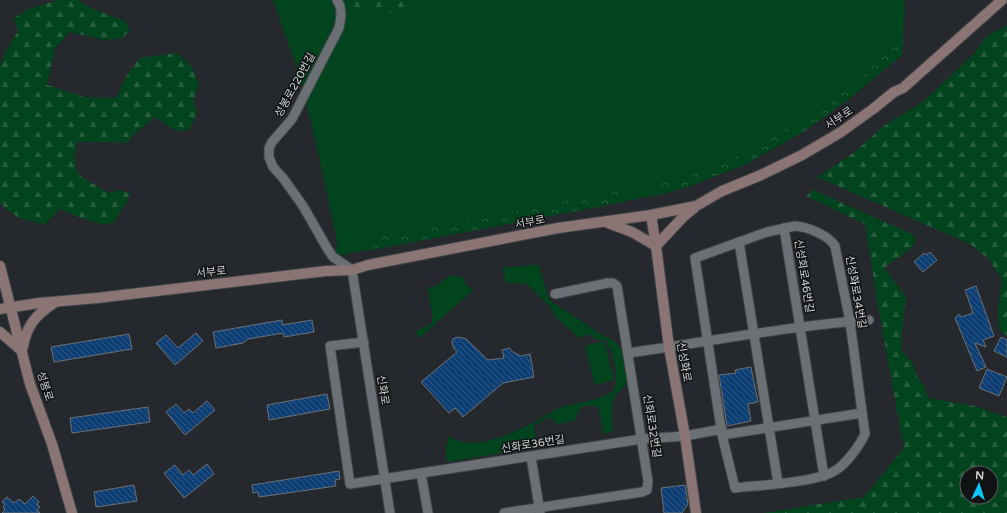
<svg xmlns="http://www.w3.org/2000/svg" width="1007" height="513" viewBox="0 0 1007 513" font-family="'Varela Round','Noto Sans KR',sans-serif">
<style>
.grass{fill:#02441e}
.forest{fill:url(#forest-firs);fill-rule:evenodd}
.park{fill:url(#park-crowns)}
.building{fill:url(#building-back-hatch);stroke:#6b7075}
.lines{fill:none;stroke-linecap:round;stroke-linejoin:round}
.street-casing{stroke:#414448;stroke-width:11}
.secondary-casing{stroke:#414448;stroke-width:12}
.street{stroke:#6b7075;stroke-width:9}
.secondary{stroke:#8a7574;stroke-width:10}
.labels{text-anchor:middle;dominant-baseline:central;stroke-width:3;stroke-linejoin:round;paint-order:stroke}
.street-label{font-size:11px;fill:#d1d4d7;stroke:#101214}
</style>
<defs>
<pattern id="forest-firs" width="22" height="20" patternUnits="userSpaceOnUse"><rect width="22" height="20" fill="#02441e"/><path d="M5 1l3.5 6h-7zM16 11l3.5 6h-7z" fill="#265e3e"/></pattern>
<pattern id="park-crowns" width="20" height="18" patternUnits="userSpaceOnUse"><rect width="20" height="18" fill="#02441e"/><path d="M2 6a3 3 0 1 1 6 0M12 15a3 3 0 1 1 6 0" fill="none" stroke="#265e3e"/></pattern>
<pattern id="building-back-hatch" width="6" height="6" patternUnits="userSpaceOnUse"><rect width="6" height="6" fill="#0d3f74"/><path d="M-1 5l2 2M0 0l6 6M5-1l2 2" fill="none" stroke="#2f5a87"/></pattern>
</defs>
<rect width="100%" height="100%" fill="#25292e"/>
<g class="grass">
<path d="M 273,0 L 905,0 L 902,55 L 849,99 L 806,130 L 746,164 L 693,185 L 663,194 L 336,256 L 333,255 L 338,245 L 316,143 L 300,77 Z"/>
<path d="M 539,265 L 548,297 L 552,302 L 599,333 L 614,341 L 624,352 L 627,377 L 625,386 C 608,397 612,414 613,431 L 603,434 L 602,423 L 598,407 L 584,405 L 578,411 L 576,420 L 558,424 L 550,417 L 534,425 L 536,447 L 447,462 L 446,450 L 448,436 C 451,437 455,440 459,441 C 483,449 519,430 540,419 C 547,415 554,410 562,407 C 574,403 607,400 613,390 C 621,377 612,352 606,340 L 597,340 L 589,334 L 579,338 L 556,317 L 550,307 L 527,284 L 506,283 L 503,267 Z"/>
<path d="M 451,275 L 464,278 L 466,285 L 473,290 L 420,338 L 415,332 L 432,323 L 432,312 L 428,288 L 436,286 Z"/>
<path d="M 604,341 L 614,380 L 595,385 L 585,346 Z"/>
</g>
<g class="forest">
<path d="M 55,0 L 78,0 L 91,8 L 125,21 L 130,31 L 122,38 L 105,40 L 69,32 L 55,49 L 47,85 L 84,97 L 116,98 L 126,77 L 140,58 L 177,53 L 191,66 L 199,85 L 193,101 L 197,113 L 189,130 L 177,131 L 155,117 L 133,135 L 127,143 L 96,142 L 77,142 C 75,151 73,165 78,173 C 83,180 100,186 107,193 L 120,190 L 130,193 L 127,201 L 114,222 L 104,225 L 84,219 L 60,209 L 45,224 C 23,220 16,219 0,203 L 0,67 L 5,53 L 18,31 L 14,18 L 28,9 L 55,1 Z"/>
<path d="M 340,0 L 413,0 L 400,13 L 374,13 L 346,8 Z"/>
<path d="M 1007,25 L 1007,336 L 999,329 L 998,310 L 1002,280 L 989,259 L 970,244 L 817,177 L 852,154 L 885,125 L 924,101 L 975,53 L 985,38 Z"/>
<path d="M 813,190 L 912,234 L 916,240 L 911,248 L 884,268 L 906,297 L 901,341 L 902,352 L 912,362 L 917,377 L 924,385 L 928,398 L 974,406 L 1007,417 L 1007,513 L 764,513 L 864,497 L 904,448 L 878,306 L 865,224 L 806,196 ZM 967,473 L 991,473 L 991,497 L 967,497 Z"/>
</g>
<g class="park">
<path d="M 903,40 L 902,55 L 874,78 L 864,76 L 862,73 L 901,41 Z"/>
<path d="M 849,84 L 851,86 L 849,99 L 806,130 L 746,164 L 693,185 L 663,194 L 653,187 L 653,185 C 703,175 751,150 795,123 C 813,112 831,97 849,84 Z"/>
<path d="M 631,189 L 631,191 L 624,202 L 372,250 L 361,242 L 361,240 Z"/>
</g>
<g class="building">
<path d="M 930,252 L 937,260 L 923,272 L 914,262 L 924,253 L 926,255 Z"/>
<path d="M 976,286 L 994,336 L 983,340 L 986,347 L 975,343 L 986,367 L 977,371 L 955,318 L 959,314 L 961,317 L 973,313 L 965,290 Z"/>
<path d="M 282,320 L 282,325 L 312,320 L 314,332 L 284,337 L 283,333 L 248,339 L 243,343 L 216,348 L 213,332 Z"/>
<path d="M 196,333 L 203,341 L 175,365 L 156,343 L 166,335 L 178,348 Z"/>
<path d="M 129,334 L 132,349 L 54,362 L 51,347 Z"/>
<path d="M 459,337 L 466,339 L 488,360 L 504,358 L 502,350 L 510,348 L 511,351 L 521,356 L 530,354 L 534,377 L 503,383 L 463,417 L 455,408 L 449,413 L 421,382 L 457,352 L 453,347 L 452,341 L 454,338 Z"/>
<path d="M 1001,337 L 1007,340 L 1007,357 L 994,351 Z"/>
<path d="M 751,367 L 758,402 L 748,404 L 751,421 L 727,426 L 719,375 L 736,373 L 735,370 Z"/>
<path d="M 987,369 L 1007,377 L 999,396 L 979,388 Z"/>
<path d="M 327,394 L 330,409 L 269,420 L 267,405 Z"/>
<path d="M 207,401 L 215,410 L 185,435 L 166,412 L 176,404 L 184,413 L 189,409 L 193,413 Z"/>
<path d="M 148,407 L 150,422 L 72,433 L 70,418 Z"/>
<path d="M 207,464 L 214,474 L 184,498 L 164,473 L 175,465 L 183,475 L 189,470 L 193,475 Z"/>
<path d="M 339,471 L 340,479 L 335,480 L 336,486 L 259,497 L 258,492 L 253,493 L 252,485 Z"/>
<path d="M 134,485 L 137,501 L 96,507 L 94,492 Z"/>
<path d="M 685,485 L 688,504 L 682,513 L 664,513 L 661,488 Z"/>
<path d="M 33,496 L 39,502 L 37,504 L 40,507 L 37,510 L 40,513 L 2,513 L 5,510 L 3,507 L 5,505 L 2,502 L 7,497 L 14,503 L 19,499 L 25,504 Z"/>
</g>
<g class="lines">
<defs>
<g id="street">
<path d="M 337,0 C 343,9 341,18 339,28 L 292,119 L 272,142 L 269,148 L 269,157 L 273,167 L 283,178 L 303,206 L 327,248 L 333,257 L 352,270 L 390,513"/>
<path d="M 795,226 C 808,227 828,235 835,246 L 850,322 L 865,434 C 860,445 846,464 836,470 C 817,483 759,485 735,488 L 722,435 L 695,258 L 767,232 Z"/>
<path d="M 784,228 L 824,476"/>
<path d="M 739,242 L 778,483"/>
<path d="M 364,342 L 330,346 L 350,484 L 642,439 L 685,436 L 722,429"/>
<path d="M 628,353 C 708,342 788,326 869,320"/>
<path d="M 722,435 L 862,413"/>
<path d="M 531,457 L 540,512"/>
<path d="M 421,473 L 428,513"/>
<path d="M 504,513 L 642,492 L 647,490 L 648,481 L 617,286 L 613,283 L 608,283 L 555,294"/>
</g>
<g id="secondary">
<path d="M 651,215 L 656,246 L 669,347 L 685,436 L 696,513"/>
<path d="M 608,223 L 632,232 L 656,246"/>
<path d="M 656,246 L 684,216 L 694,208"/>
<path d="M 0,266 L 30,384 L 52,444 L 72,513"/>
<path d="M 0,309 L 39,303 L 97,298 L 326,271 L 352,270 L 368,265 L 558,228 L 651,215 L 696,206 L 722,191 L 761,175 L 802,155 L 841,132 L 873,109 L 894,92 L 903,88 L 1002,0"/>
<path d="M 0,332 L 22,351"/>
<path d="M 23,347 C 27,324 36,315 55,302"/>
</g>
</defs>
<use href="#street" class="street-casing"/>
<use href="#secondary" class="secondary-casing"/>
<use href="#street" class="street"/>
<use href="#secondary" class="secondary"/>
</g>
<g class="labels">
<g class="street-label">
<text transform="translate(295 85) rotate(-61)">성봉로220번길</text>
<text transform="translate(839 118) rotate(-34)">서부로</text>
<text transform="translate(530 222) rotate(-11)">서부로</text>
<text transform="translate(211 272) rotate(-6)">서부로</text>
<text transform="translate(804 276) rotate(81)">신성화로46번길</text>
<text transform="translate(856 292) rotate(80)">신성화로34번길</text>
<text transform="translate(684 362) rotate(80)">신성화로</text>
<text transform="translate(45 386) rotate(72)">성봉로</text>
<text transform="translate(383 390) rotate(81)">신화로</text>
<text transform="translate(652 426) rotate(81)">신화로32번길</text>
<text transform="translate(533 444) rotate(-9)">신화로36번길</text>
</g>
</g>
<g transform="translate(979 485) rotate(4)"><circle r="19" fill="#101214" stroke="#5d6062"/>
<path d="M0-3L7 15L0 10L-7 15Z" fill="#09cafa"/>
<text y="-6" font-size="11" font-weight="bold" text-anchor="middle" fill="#d1d4d7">N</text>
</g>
</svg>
